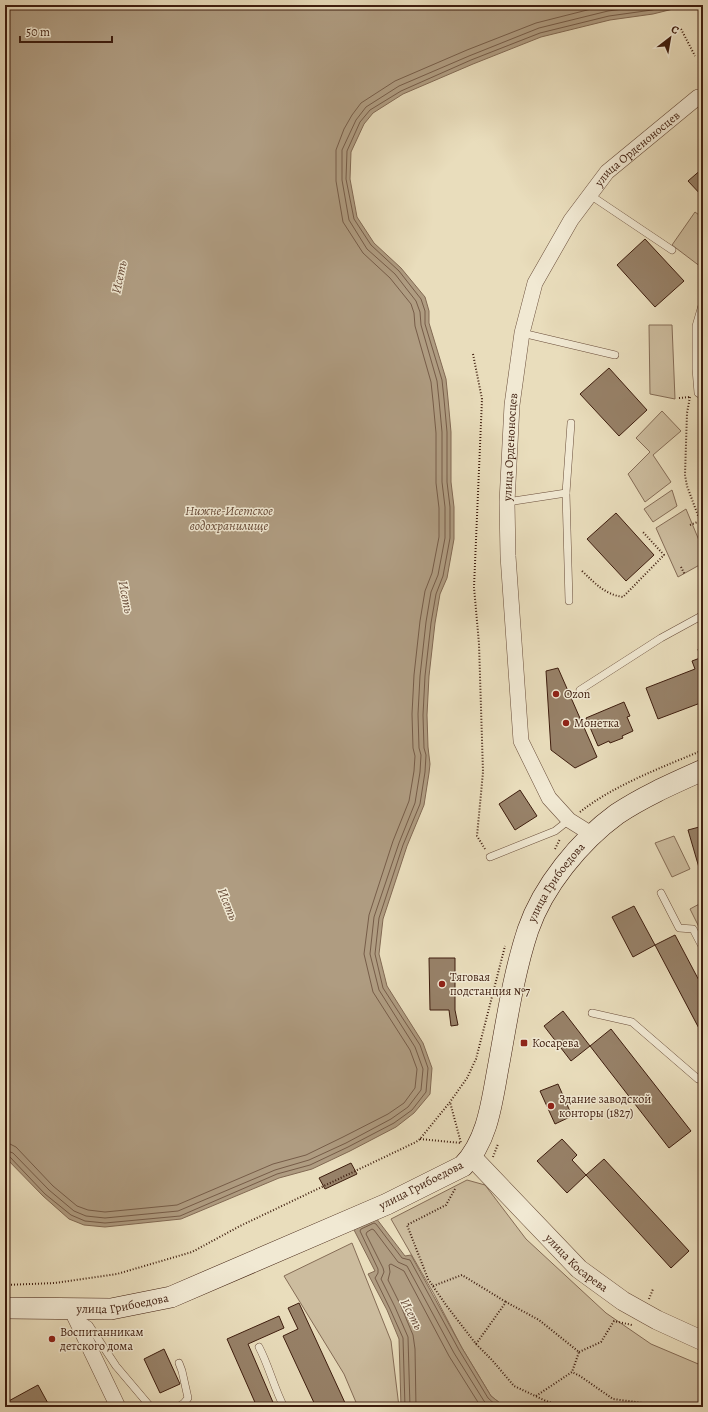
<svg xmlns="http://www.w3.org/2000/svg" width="708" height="1412" viewBox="0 0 708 1412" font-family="Alegreya,serif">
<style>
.green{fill:#ccbc9e;stroke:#856c56}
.water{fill:#af9c81;stroke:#826953}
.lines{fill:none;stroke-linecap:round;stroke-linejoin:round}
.shore{stroke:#765c48;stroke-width:1}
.building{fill:#978168;stroke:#3e1d0e}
.service-casing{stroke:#694d3a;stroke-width:8}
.minor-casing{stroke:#694d3a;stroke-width:16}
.tertiary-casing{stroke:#694d3a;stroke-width:20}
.secondary-casing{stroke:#3e1d0e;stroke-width:22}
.path{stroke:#3e1d0e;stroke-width:2;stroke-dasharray:1 2;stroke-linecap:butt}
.service{stroke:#f1e9d3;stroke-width:7}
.minor{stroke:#f1e9d3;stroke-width:15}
.tertiary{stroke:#f1e9d3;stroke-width:19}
.secondary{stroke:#f1e9d3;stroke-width:21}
.poi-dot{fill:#8f2418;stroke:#f1e9d3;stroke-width:1.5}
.labels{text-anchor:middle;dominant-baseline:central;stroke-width:3;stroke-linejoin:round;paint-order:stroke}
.street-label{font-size:12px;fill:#3e1d0e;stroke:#f1e9d3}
.poi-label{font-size:12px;fill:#3e1d0e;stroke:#f1e9d3;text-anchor:start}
.water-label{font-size:13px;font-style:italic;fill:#664936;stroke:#f1e9d3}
</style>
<rect width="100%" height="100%" fill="#e9ddbc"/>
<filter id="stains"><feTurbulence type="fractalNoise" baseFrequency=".005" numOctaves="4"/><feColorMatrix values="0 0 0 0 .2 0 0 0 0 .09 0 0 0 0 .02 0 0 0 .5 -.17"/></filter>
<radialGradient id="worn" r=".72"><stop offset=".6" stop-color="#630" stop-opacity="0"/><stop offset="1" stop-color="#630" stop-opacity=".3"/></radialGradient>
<g class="green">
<path d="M 695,212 L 703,218 L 703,264 L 701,267 L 672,245 Z"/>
<path d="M 649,325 L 672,325 L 675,399 L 650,394 Z"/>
<path d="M 662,411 L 681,431 L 653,455 L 671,482 L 645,502 L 628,474 L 650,452 L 636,438 Z"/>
<path d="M 672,490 L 677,506 L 653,522 L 644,509 Z"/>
<path d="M 686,509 L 703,550 L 703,563 L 678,577 L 656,528 Z"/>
<path d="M 674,836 L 690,869 L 672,877 L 655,843 Z"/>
<path d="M 703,902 L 703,935 L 690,909 Z"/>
<path d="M 467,1180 L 485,1185 L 526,1239 L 606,1313 L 651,1344 L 703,1366 L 703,1407 L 505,1407 L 491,1396 L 462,1348 L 434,1294 L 391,1219 Z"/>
<path d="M 352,1243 L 391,1341 L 399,1407 L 358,1407 L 344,1374 L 284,1276 Z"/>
</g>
<g class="water">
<path d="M 5,5 L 689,5 L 653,14 L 610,20 L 541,37 L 473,64 L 403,94 L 373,113 L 364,124 L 351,152 L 350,179 L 357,217 L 374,243 L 401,268 L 425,297 L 429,311 L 429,323 L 446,379 L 448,399 L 451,432 L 451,482 L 454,507 L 454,539 L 447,578 L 440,594 L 435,623 L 429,676 L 427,715 L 428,747 L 430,764 L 429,773 L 424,805 L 407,846 L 383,919 L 379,954 L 387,986 L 423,1043 L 432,1068 L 430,1094 L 414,1113 L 396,1127 L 350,1151 L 312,1169 L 279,1178 L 181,1219 L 105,1227 L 84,1225 L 69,1219 L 43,1196 L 5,1157 Z"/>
<path d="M 376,1218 L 405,1256 L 411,1255 L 462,1348 L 491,1396 L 505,1407 L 401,1407 L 399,1339 L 387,1310 L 368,1274 L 375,1271 L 353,1228 Z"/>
</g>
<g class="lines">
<g class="shore">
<path d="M 5,1144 L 10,1144 L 16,1147 L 53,1186 L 77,1206 L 88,1210 L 105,1212 L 177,1205 L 273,1164 L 306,1155 L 343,1137 L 388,1114 L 404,1103 L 415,1088 L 417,1069 L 410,1050 L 373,992 L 364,954 L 369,915 L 393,841 L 409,801 L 414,771 L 415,756 L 413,748 L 412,714 L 414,675 L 420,621 L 425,591 L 432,573 L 439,537 L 439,508 L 436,483 L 436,433 L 433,401 L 431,382 L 415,326 L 414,313 L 411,304 L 390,278 L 363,253 L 343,222 L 336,181 L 336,150 L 344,129 L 352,115 L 361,103 L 395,81 L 467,50 L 536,23 L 607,5"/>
<path d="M 5,1150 L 13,1153 L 49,1190 L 74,1211 L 86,1216 L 105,1218 L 178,1211 L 275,1170 L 309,1160 L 346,1143 L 391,1119 L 408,1107 L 421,1090 L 423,1069 L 415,1047 L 379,990 L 370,954 L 374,917 L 399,843 L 415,803 L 420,772 L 421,755 L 419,748 L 418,714 L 420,676 L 426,622 L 431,592 L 438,575 L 445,538 L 445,507 L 442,482 L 442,432 L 439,400 L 437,381 L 421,325 L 420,312 L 416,301 L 395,274 L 367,249 L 349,220 L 342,180 L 342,150 L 356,120 L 366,107 L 399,86 L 469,56 L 539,28 L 608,11 L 652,5"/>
<path d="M 5,1155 L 9,1156 L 45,1194 L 71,1215 L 85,1221 L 105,1223 L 180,1216 L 277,1174 L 310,1165 L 348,1147 L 394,1123 L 412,1110 L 426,1092 L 428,1068 L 420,1045 L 383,988 L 375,954 L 379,918 L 403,845 L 420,804 L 425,772 L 426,755 L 424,748 L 423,715 L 425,676 L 431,623 L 436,594 L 443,576 L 450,538 L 450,507 L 447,482 L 447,432 L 444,399 L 442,380 L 425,324 L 425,311 L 421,299 L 399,271 L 371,245 L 354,219 L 346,179 L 347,151 L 360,122 L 370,110 L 401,91 L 471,60 L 540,33 L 609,16 L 652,10 L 673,5"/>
<path d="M 405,1407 L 403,1338 L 390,1309 L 375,1278 L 378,1273 L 378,1269 L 360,1231 L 361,1229 L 374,1223 L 376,1224 L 402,1258 L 410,1260 L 459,1350 L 488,1398 L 498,1407"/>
<path d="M 410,1407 L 408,1337 L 395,1307 L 381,1279 L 384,1272 L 383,1268 L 366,1234 L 367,1232 L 372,1229 L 374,1230 L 398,1262 L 407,1266 L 454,1353 L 484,1401 L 490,1407"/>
<path d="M 416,1407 L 415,1349 L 413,1335 L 400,1304 L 388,1280 L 390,1272 L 389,1265 L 391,1264 L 404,1271 L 449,1356 L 481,1407"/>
</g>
</g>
<g class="building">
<path d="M 703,168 L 703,197 L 688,181 Z"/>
<path d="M 645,239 L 684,281 L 655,307 L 617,265 Z"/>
<path d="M 609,368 L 647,410 L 619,436 L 580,394 Z"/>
<path d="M 616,513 L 654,555 L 626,581 L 587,539 Z"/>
<path d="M 703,647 L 703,702 L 658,719 L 646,688 L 695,669 L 692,661 L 700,658 L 698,649 Z"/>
<path d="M 558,668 L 597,757 L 575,768 L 551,750 L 546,671 Z"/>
<path d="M 624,702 L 630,716 L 627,717 L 633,731 L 622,736 L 623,738 L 610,743 L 609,741 L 598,746 L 586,718 Z"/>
<path d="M 520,790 L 537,816 L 515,830 L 499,804 Z"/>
<path d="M 703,826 L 703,870 L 700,871 L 688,830 Z"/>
<path d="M 634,906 L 655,945 L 633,957 L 612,917 Z"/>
<path d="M 675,935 L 703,988 L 703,1036 L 655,945 Z"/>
<path d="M 429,958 L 455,958 L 455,1010 L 458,1025 L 451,1026 L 449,1010 L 430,1010 Z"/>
<path d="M 563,1011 L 590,1046 L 571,1061 L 544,1026 Z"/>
<path d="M 611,1029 L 691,1131 L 669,1148 L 590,1046 Z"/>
<path d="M 558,1084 L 572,1116 L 555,1124 L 540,1091 Z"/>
<path d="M 562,1139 L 577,1155 L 572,1160 L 586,1175 L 567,1193 L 537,1161 Z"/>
<path d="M 604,1159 L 689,1251 L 671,1268 L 586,1175 Z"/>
<path d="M 351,1163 L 357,1174 L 325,1189 L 319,1178 Z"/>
<path d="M 299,1303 L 346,1405 L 343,1407 L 316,1407 L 283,1336 L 298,1329 L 288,1308 Z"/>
<path d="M 279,1316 L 284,1328 L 248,1344 L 275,1407 L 257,1407 L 227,1339 Z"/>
<path d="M 164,1349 L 180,1384 L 160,1393 L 144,1359 Z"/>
<path d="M 38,1385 L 50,1407 L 5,1407 L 5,1403 Z"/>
</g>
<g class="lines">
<defs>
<g id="service">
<path d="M 590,195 L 672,250"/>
<path d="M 703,302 L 696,326 L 696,369 L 698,393 L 703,396"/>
<path d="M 522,333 L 615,355"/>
<path d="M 566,493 L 569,601"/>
<path d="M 507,502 L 566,493 L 571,423"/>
<path d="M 580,690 L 661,638 L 703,615"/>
<path d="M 490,857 L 555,831 L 569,820"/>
<path d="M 661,893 L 679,928 L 693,929 L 703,948"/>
<path d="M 592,1013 L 632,1022 L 698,1079 L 703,1081"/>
<path d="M 78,1318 L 89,1325 L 116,1366 L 149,1405 L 153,1407"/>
<path d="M 259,1347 C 269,1366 274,1388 284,1407"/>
<path d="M 178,1407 L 184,1403 L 188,1398 L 182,1371 L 179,1363"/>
</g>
<g id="minor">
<path id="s1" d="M 593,835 L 569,820 L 549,798 L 521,741 L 508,556 L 507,502 L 512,405 L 522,333 L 535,283 L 571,220 L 607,172 L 698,97"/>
<path d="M 71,1309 L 118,1407"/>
</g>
<g id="tertiary">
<path id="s2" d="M 472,1157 L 579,1269 L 623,1301 L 657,1320 L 703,1341"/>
</g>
<g id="secondary">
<path id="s3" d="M 5,1308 L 111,1309 L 171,1297 L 387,1204 L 463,1166 C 489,1139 492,1099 499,1063 C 507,1019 514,972 528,930 C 543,886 580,841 617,814 C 644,796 674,783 703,770"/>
</g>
</defs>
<use href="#service" class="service-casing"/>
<use href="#minor" class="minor-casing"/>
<use href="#tertiary" class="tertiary-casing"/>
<use href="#secondary" class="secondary-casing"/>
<g class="path">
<path d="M 681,29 L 695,56"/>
<path d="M 473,354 L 482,399 L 474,587 L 479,644 L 483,772 L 477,836 L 485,849"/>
<path d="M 690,397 L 687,413 L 685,475 L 687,486 L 703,529"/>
<path d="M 679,398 L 690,397"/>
<path d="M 690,525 L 700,521"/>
<path d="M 681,567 L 685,575"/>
<path d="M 582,571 C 596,584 604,594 623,597 L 664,555 L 642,531"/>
<path d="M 580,812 C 614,785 663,767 703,750"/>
<path d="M 555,849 L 560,839"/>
<path d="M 420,1139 L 461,1143 L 450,1102"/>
<path d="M 493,1157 L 498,1144"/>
<path d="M 455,1189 L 446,1205 L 407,1225 L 428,1279 L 446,1305 L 476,1344 L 492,1360 L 514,1386 L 546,1401 L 564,1407"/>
<path d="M 5,1285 L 55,1283 L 117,1274 L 192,1252 L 240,1226 L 416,1142 L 420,1139 L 450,1102 L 467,1078 L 476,1059 L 505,946"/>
<path d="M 433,1286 L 462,1275 L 506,1302"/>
<path d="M 649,1299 L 653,1289"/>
<path d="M 476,1344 L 506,1302 L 539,1320 L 579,1352 L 572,1372"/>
<path d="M 579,1352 L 601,1342 L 614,1321 L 632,1325"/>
<path d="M 536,1396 L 572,1372 L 580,1376 L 613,1399 L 643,1403 L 651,1407"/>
</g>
<use href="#service" class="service"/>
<use href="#minor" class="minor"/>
<use href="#tertiary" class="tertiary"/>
<use href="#secondary" class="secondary"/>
</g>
<g class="poi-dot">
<circle cx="556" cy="694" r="4"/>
<circle cx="566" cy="723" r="4"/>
<circle cx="442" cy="984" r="4"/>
<rect x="520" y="1039" width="8" height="8" rx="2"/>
<circle cx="551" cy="1106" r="4"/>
<circle cx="52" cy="1339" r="4"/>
</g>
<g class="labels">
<g class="street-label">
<text stroke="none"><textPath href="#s1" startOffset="753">улица Орденоносцев</textPath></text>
<text stroke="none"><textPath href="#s1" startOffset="416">улица Орденоносцев</textPath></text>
<text stroke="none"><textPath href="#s3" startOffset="790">улица Грибоедова</textPath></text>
<text transform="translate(421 1185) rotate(-27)">улица Грибоедова</text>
<text stroke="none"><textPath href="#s2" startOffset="149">улица Косарева</textPath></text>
<text stroke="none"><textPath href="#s3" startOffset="118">улица Грибоедова</textPath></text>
</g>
<g class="poi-label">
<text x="564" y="694">Ozon</text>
<text x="574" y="723">Монетка</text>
<text x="450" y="977">Тяговая<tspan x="450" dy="14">подстанция №7</tspan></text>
<text x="532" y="1043">Косарева</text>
<text x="559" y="1099">Здание заводской<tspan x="559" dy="14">конторы (1827)</tspan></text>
<text x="60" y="1332">Воспитанникам<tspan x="60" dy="14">детского дома</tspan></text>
</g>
<g class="water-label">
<text transform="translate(119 277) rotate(-78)">Исеть</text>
<text x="229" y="510">Нижне-Исетское<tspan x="229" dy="15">водохранилище</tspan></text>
<text transform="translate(126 597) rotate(79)">Исеть</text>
<text transform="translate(228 904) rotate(68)">Исеть</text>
<text transform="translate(412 1314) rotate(62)">Исеть</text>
</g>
</g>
<rect width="708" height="1412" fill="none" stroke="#e9ddbc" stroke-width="20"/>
<rect x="6" y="6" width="696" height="1400" fill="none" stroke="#3e1d0e" stroke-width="2"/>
<rect x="10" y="10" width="688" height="1392" fill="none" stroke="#3e1d0e"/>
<g transform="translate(670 38) rotate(31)" stroke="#f1e9d3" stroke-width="3" paint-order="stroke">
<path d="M0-3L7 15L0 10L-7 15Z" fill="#3e1d0e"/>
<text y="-6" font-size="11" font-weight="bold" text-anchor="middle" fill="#3e1d0e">С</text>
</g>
<path d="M20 36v6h92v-6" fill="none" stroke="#3e1d0e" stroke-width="2"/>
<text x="26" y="36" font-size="12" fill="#3e1d0e" stroke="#f1e9d3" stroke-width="3" paint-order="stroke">50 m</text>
<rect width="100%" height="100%" filter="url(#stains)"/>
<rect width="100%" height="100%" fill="url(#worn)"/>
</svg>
